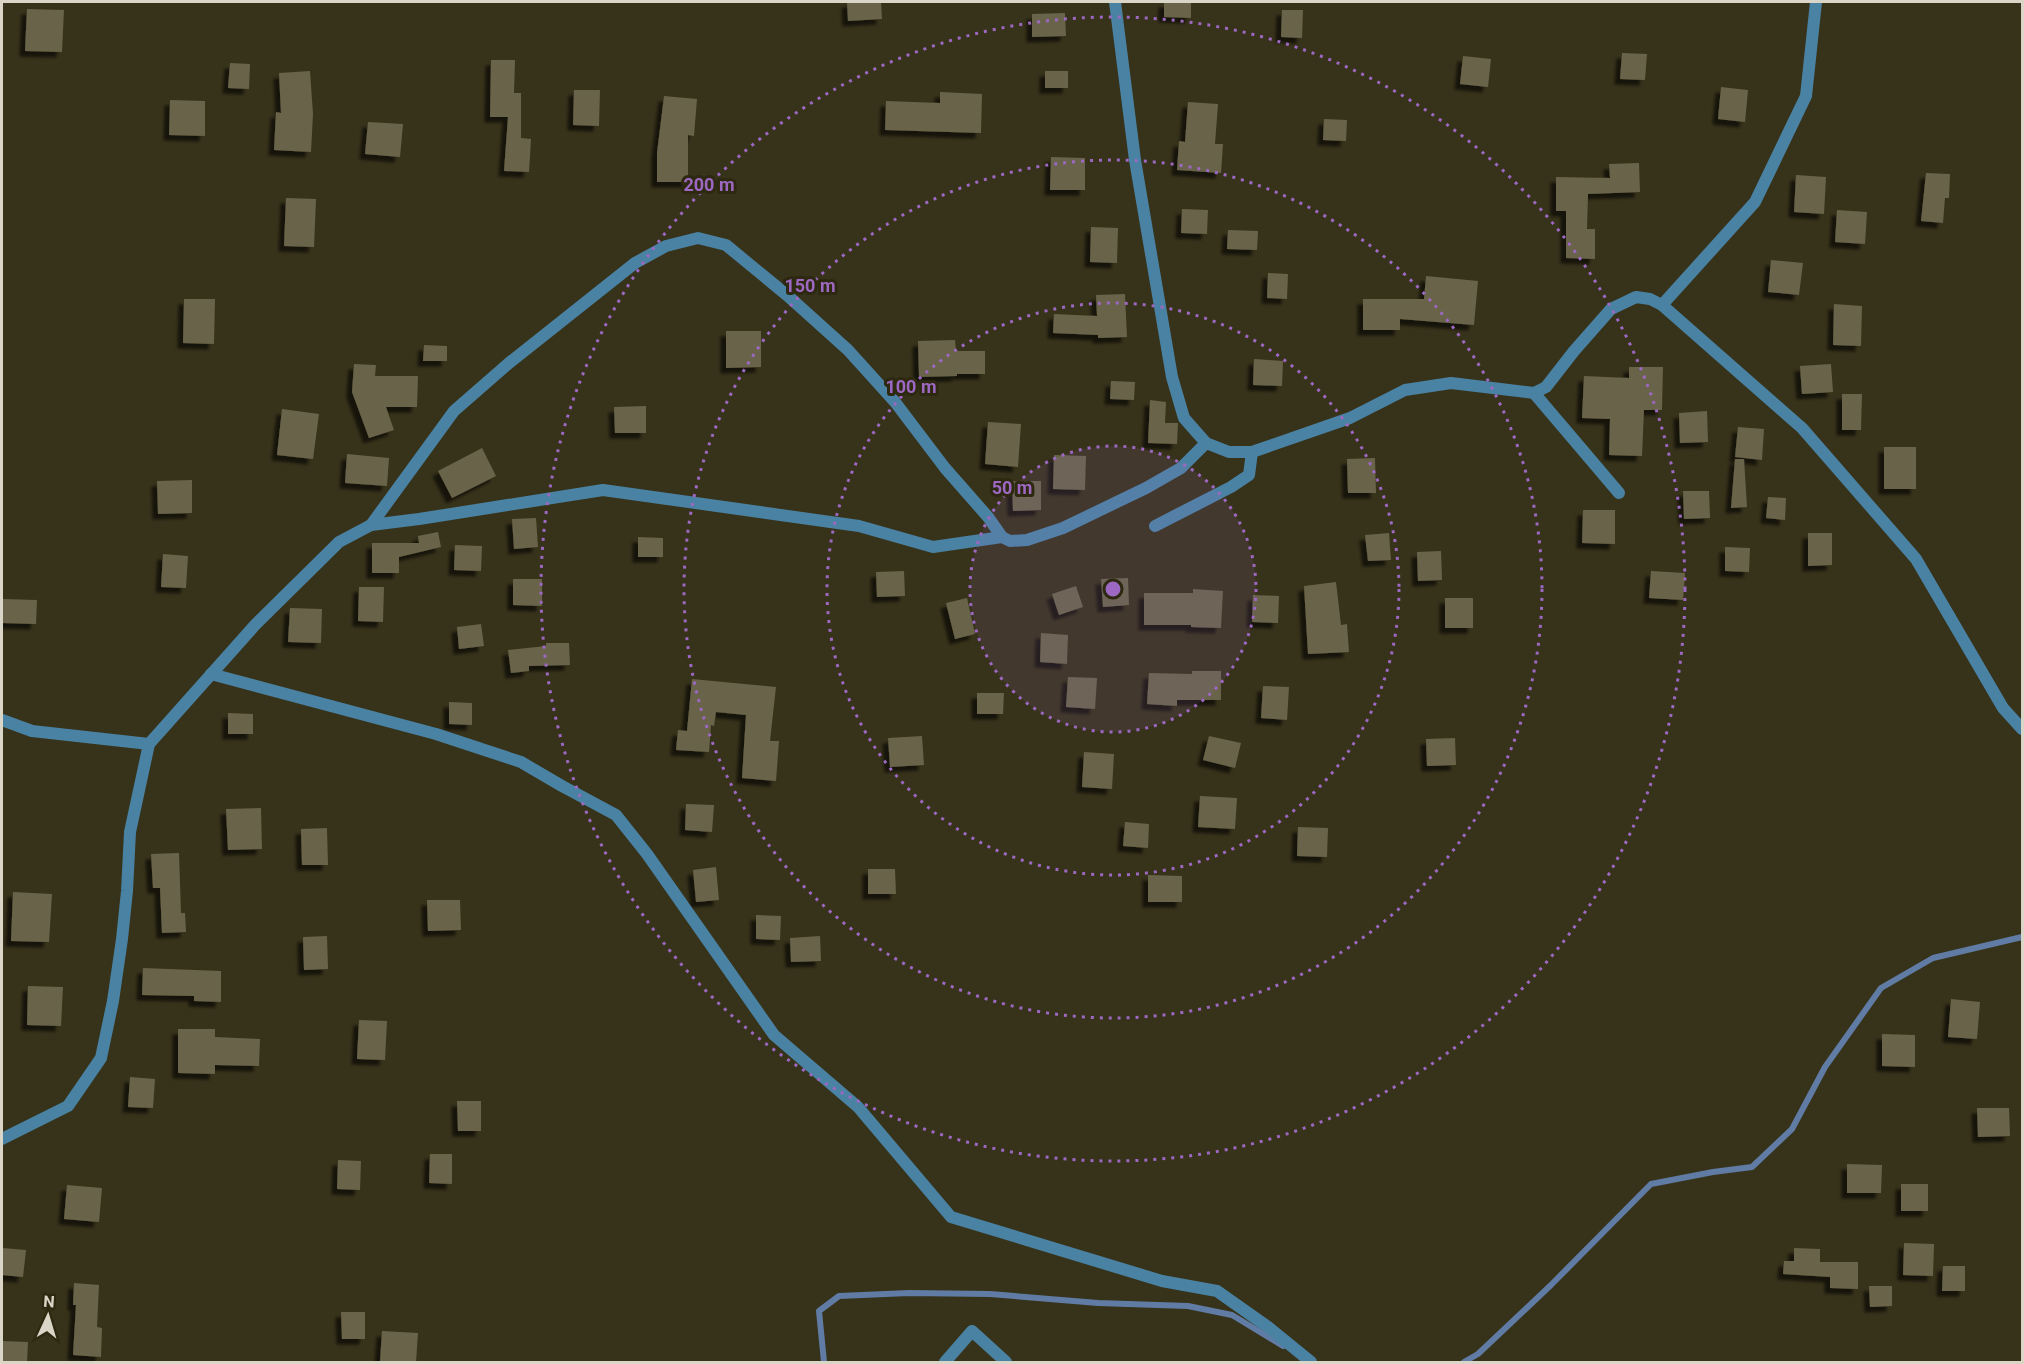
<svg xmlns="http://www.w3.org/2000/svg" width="2024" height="1364" viewBox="0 0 2024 1364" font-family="Roboto,sans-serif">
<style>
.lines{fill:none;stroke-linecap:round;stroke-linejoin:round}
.stream{stroke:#607ca4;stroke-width:6}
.building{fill:#686349;filter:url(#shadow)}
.street{stroke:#4a82a3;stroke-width:12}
.ring{fill:none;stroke:#9c68c2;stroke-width:3;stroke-dasharray:3 6}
.centre{fill:#9c68c2;stroke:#2d2810;stroke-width:3}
.ring-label{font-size:18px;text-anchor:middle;font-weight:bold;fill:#9c68c2;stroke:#2d2810;stroke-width:6;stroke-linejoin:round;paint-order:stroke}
</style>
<defs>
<filter id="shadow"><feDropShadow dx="-5.5" dy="5.5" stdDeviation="1.5" flood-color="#0009"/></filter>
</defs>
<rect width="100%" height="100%" fill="#37321a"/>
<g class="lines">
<g class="stream">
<path d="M 824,1362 L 819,1311 L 839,1296 L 909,1293 L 990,1294 L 1098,1303 L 1188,1306 L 1232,1315 L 1283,1346"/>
<path d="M 1464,1362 L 1478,1354 L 1551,1285 L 1651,1184 L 1713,1172 L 1752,1167 L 1792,1129 L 1825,1067 L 1881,988 L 1933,958 L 2022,937"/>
</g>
</g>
<g class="building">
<path d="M 847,2 L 881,2 L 882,19 L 848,21 Z"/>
<path d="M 1164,2 L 1191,2 L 1191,18 L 1164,17 Z"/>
<path d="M 27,9 L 64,10 L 62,52 L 25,51 Z"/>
<path d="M 1282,10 L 1303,10 L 1302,38 L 1281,37 Z"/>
<path d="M 1065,13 L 1066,36 L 1032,37 L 1032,14 Z"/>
<path d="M 1622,53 L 1647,54 L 1645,80 L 1620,79 Z"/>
<path d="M 1463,56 L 1491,59 L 1488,87 L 1460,84 Z"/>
<path d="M 491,60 L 515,60 L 514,93 L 521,93 L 521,138 L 531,139 L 529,172 L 504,171 L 508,117 L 490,117 Z"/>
<path d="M 230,63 L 250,64 L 249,89 L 228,88 Z"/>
<path d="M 310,71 L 313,114 L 311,152 L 274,150 L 276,112 L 281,113 L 279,73 Z"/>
<rect x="1045" y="71" width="23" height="17"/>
<path d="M 1721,87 L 1748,90 L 1745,122 L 1718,119 Z"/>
<path d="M 574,90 L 600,90 L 599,126 L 573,125 Z"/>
<path d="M 940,92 L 982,94 L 981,133 L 885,130 L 886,101 L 940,103 Z"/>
<path d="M 664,96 L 697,99 L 694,136 L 688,135 L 688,182 L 657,182 L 657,153 Z"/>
<path d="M 170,100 L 205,101 L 205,136 L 169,135 Z"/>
<path d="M 1188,102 L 1218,104 L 1215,144 L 1223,144 L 1221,173 L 1177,170 L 1179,141 L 1185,142 Z"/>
<path d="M 1324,119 L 1347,120 L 1346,141 L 1323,140 Z"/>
<path d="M 368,122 L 403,124 L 400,157 L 365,154 Z"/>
<path d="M 1051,157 L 1085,158 L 1085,190 L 1050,190 Z"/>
<path d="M 1639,163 L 1640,192 L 1588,194 L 1587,229 L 1595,229 L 1595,259 L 1566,258 L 1566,211 L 1556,211 L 1556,177 L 1610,178 L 1609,164 Z"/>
<path d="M 1926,173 L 1950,174 L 1949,198 L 1945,198 L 1943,223 L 1921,221 Z"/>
<path d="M 1796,175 L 1826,177 L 1824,214 L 1794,212 Z"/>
<path d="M 286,198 L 316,199 L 314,247 L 284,246 Z"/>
<path d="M 1182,209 L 1208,210 L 1207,234 L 1181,233 Z"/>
<path d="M 1837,210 L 1867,212 L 1865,244 L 1835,242 Z"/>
<path d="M 1091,227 L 1118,228 L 1117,263 L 1090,262 Z"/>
<path d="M 1228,230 L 1258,231 L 1257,250 L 1227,249 Z"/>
<path d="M 1771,260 L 1803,263 L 1799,295 L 1768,292 Z"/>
<path d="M 1268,273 L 1288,274 L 1287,299 L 1267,298 Z"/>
<path d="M 1426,276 L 1478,281 L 1474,325 L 1400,319 L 1400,330 L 1363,330 L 1363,299 L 1424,299 Z"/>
<path d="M 1125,294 L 1127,337 L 1098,338 L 1098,335 L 1053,333 L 1054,314 L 1097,316 L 1096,295 Z"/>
<path d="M 184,299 L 215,299 L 214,344 L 183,343 Z"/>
<path d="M 1834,304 L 1862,306 L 1861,346 L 1833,345 Z"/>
<path d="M 726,331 L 761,331 L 761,367 L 726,368 Z"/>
<path d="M 955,340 L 956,351 L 985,351 L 985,374 L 957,374 L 957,376 L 919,377 L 918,341 Z"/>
<path d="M 424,345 L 447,346 L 447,361 L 423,361 Z"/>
<path d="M 1254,359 L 1283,361 L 1282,386 L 1253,385 Z"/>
<path d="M 354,364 L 376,365 L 375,376 L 418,376 L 417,407 L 386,407 L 394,430 L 369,438 L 352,392 Z"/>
<path d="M 1831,364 L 1833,392 L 1802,394 L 1800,366 Z"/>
<path d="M 1629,367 L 1663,367 L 1662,410 L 1644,410 L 1642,456 L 1609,455 L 1610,419 L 1582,418 L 1584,376 L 1629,378 Z"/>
<path d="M 1111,381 L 1135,382 L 1134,400 L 1110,399 Z"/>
<path d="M 1842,394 L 1862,394 L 1861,430 L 1842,430 Z"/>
<path d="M 1150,400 L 1166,402 L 1165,423 L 1178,423 L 1177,444 L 1148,443 Z"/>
<path d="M 646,406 L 646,433 L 615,433 L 614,407 Z"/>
<path d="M 282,409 L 319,414 L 313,459 L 277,455 Z"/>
<path d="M 1707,411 L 1708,442 L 1680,443 L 1679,413 Z"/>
<path d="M 988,422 L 1021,424 L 1018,467 L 985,464 Z"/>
<path d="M 1738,427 L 1764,429 L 1762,460 L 1735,457 Z"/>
<rect x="1884" y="447" width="32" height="42"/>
<path d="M 482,448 L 496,476 L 452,498 L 438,471 Z"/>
<path d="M 347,454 L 389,458 L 387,486 L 345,483 Z"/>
<path d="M 1054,455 L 1086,456 L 1085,490 L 1053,489 Z"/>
<path d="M 1375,458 L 1376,493 L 1348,493 L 1347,459 Z"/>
<path d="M 1735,459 L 1744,459 L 1747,507 L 1731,508 Z"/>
<path d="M 192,480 L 192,513 L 158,514 L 157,481 Z"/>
<path d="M 1012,481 L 1041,481 L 1041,510 L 1013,511 Z"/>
<path d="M 1683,491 L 1709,491 L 1710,518 L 1684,519 Z"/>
<path d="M 1768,497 L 1786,498 L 1785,520 L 1766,518 Z"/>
<path d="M 1583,510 L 1615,510 L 1615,544 L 1582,543 Z"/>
<path d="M 536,518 L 538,547 L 514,549 L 512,519 Z"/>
<path d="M 438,532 L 441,547 L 399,557 L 399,573 L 372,573 L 372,543 L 419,543 L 418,536 Z"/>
<path d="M 1389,533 L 1391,560 L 1368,561 L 1365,535 Z"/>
<path d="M 1808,533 L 1832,533 L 1832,565 L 1808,566 Z"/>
<path d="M 638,537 L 663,538 L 663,557 L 638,557 Z"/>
<path d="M 455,545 L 482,546 L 481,571 L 454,570 Z"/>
<path d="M 1725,547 L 1750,548 L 1749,572 L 1725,571 Z"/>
<path d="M 1441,551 L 1442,580 L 1418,581 L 1417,552 Z"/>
<path d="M 163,554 L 188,556 L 186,588 L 161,587 Z"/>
<path d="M 904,571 L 905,596 L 877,597 L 876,572 Z"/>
<path d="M 1651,571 L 1685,573 L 1683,600 L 1649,598 Z"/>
<path d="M 1128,578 L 1129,605 L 1103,607 L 1101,579 Z"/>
<path d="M 513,579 L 542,579 L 542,606 L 513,605 Z"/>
<path d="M 1336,582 L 1341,625 L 1347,624 L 1349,652 L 1308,654 L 1304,586 Z"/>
<path d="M 1076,586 L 1083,607 L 1059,615 L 1052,594 Z"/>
<path d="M 359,587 L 384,587 L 383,622 L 358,621 Z"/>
<path d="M 1193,589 L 1223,591 L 1221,628 L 1191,627 L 1191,625 L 1144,625 L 1144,593 L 1193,593 Z"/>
<path d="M 1253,595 L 1279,596 L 1278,623 L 1252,622 Z"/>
<path d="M 967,598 L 975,634 L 955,639 L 946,603 Z"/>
<rect x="1445" y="598" width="28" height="30"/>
<path d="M 2,599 L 37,600 L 36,624 L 2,623 Z"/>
<path d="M 290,608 L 322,609 L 321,643 L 288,642 Z"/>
<path d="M 481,624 L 484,646 L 459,649 L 457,627 Z"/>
<path d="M 1041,633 L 1068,635 L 1067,664 L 1040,662 Z"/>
<path d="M 546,643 L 569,643 L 570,665 L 529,666 L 529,671 L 511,673 L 508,650 L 546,646 Z"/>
<path d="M 1192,671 L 1221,671 L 1221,700 L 1177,700 L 1177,706 L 1147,704 L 1149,673 L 1192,674 Z"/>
<path d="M 1068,677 L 1097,678 L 1095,709 L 1066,707 Z"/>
<path d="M 692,679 L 776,687 L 770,741 L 779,741 L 776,781 L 742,778 L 746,715 L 716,712 L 714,726 L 711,725 L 709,752 L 676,750 L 678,730 L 687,731 Z"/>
<path d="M 1263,686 L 1289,687 L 1287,720 L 1261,718 Z"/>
<path d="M 977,693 L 1004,693 L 1003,714 L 977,714 Z"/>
<path d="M 449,702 L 472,703 L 472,725 L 449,724 Z"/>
<path d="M 228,713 L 253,714 L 253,734 L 228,734 Z"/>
<path d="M 922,736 L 924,765 L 890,767 L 888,738 Z"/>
<path d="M 1209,736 L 1241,743 L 1235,768 L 1203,760 Z"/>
<path d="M 1455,738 L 1456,765 L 1427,766 L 1426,739 Z"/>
<path d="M 1084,752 L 1114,754 L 1112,789 L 1082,787 Z"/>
<path d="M 1200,796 L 1237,798 L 1235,829 L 1198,827 Z"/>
<path d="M 686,804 L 714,805 L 712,832 L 685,830 Z"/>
<path d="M 261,808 L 262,849 L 228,850 L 226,809 Z"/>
<path d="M 1125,822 L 1149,824 L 1148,848 L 1123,846 Z"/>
<path d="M 1298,827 L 1328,828 L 1327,857 L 1297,856 Z"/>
<path d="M 327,828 L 328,865 L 302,865 L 301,829 Z"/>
<path d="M 179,853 L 181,913 L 185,913 L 186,932 L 162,933 L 160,888 L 153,888 L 151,854 Z"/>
<path d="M 716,867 L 719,900 L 696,902 L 693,870 Z"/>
<path d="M 868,869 L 895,869 L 896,894 L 868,894 Z"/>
<path d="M 1148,875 L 1182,876 L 1182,902 L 1148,902 Z"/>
<path d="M 13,892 L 52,894 L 49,942 L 11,941 Z"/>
<path d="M 427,900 L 460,900 L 461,930 L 428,931 Z"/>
<path d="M 756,915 L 781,916 L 780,940 L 756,939 Z"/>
<path d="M 327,936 L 328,969 L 304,970 L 303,937 Z"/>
<path d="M 820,936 L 821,961 L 791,962 L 790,938 Z"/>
<path d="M 143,968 L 221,971 L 221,1002 L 194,1001 L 194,996 L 142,995 Z"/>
<path d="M 28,986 L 63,987 L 61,1026 L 27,1025 Z"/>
<path d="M 1951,999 L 1980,1002 L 1977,1039 L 1948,1037 Z"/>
<path d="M 359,1020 L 387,1021 L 385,1060 L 357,1059 Z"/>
<path d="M 178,1029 L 215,1029 L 215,1037 L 260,1039 L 259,1066 L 215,1065 L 215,1074 L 178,1073 Z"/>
<path d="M 1882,1034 L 1915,1035 L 1915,1067 L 1882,1066 Z"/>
<path d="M 130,1077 L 155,1079 L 153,1108 L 128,1107 Z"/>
<path d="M 457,1101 L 481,1101 L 481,1131 L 458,1131 Z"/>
<path d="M 1977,1108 L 2009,1108 L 2010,1136 L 1978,1137 Z"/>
<path d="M 430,1154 L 452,1154 L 452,1184 L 429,1183 Z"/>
<path d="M 338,1160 L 361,1161 L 360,1190 L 337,1189 Z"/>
<path d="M 1847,1164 L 1882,1165 L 1881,1193 L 1847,1193 Z"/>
<rect x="1901" y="1184" width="27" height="27"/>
<path d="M 67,1185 L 102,1188 L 99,1222 L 64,1219 Z"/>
<path d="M 1904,1243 L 1934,1244 L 1933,1276 L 1903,1275 Z"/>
<path d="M 3,1248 L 26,1250 L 23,1277 L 2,1275 Z"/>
<path d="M 1794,1248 L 1820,1249 L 1820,1262 L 1858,1262 L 1858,1289 L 1830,1288 L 1830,1277 L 1783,1274 L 1784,1261 L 1794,1261 Z"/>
<path d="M 1943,1266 L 1965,1266 L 1965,1291 L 1942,1291 Z"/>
<path d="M 74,1283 L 99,1285 L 97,1327 L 102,1328 L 101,1357 L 73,1355 L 76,1305 L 73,1305 Z"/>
<path d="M 1869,1286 L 1892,1286 L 1892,1306 L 1870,1307 Z"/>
<path d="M 341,1312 L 365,1312 L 365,1339 L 342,1339 Z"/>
<path d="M 382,1331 L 418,1333 L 416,1362 L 380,1362 Z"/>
<path d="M 2,1341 L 28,1342 L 27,1362 L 2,1362 Z"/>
</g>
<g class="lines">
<g class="street">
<path d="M 1662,305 L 1755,202 L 1806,96 L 1816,2"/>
<path d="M 1534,393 L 1619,493"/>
<path d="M 1206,443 L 1229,452 L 1252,452 L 1350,418 L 1405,390 L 1451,383 L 1534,393 L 1546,387 L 1574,351 L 1611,309 L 1636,297 L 1650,299 L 1662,305 L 1802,428 L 1916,559 L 2003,708 L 2022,729"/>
<path d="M 371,525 L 419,519 L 603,490 L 859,526 L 933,547 L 1002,537"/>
<path d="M 1155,526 L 1231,487 L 1249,475 L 1252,452"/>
<path d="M 211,674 L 436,734 L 521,762 L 562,786 L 616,815 L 647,854 L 774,1035 L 858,1107 L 951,1217 L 1162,1281 L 1217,1291 L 1268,1327 L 1311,1362"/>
<path d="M 2,720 L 32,731 L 149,744 L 255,625 L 339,542 L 371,525 L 454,411 L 509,363 L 635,263 L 666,246 L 698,238 L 726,245 L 788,296 L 848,350 L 895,402 L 945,468 L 988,517 L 1002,537 L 1010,541 L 1027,540 L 1063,528 L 1146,488 L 1181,468 L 1206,443 L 1184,418 L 1172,377 L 1135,160 L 1115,2"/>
<path d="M 2,1139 L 68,1106 L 101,1058 L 113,1001 L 122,939 L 127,891 L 130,832 L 149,744"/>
<path d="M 945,1362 L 972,1331 L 1006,1362"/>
</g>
</g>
<circle cx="1113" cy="589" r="143" fill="#9c68c2" fill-opacity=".12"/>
<g class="ring">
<circle cx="1113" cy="589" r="143"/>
<circle cx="1113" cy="589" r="286"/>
<circle cx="1113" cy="589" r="429"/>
<circle cx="1113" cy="589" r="572"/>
</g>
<circle cx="1113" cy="589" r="9" class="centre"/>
<g class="ring-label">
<text x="709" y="191">200 m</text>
<text x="810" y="292">150 m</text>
<text x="911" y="393">100 m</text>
<text x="1012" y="494">50 m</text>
</g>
<rect width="2024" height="1364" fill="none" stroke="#d9d6c7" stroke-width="6"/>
<g transform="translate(48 1316) rotate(4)" stroke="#2d2810" stroke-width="4.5" paint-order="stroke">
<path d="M0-4.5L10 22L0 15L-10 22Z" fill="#d9d6c7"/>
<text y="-9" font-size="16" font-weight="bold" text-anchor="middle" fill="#d9d6c7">N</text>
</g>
</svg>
